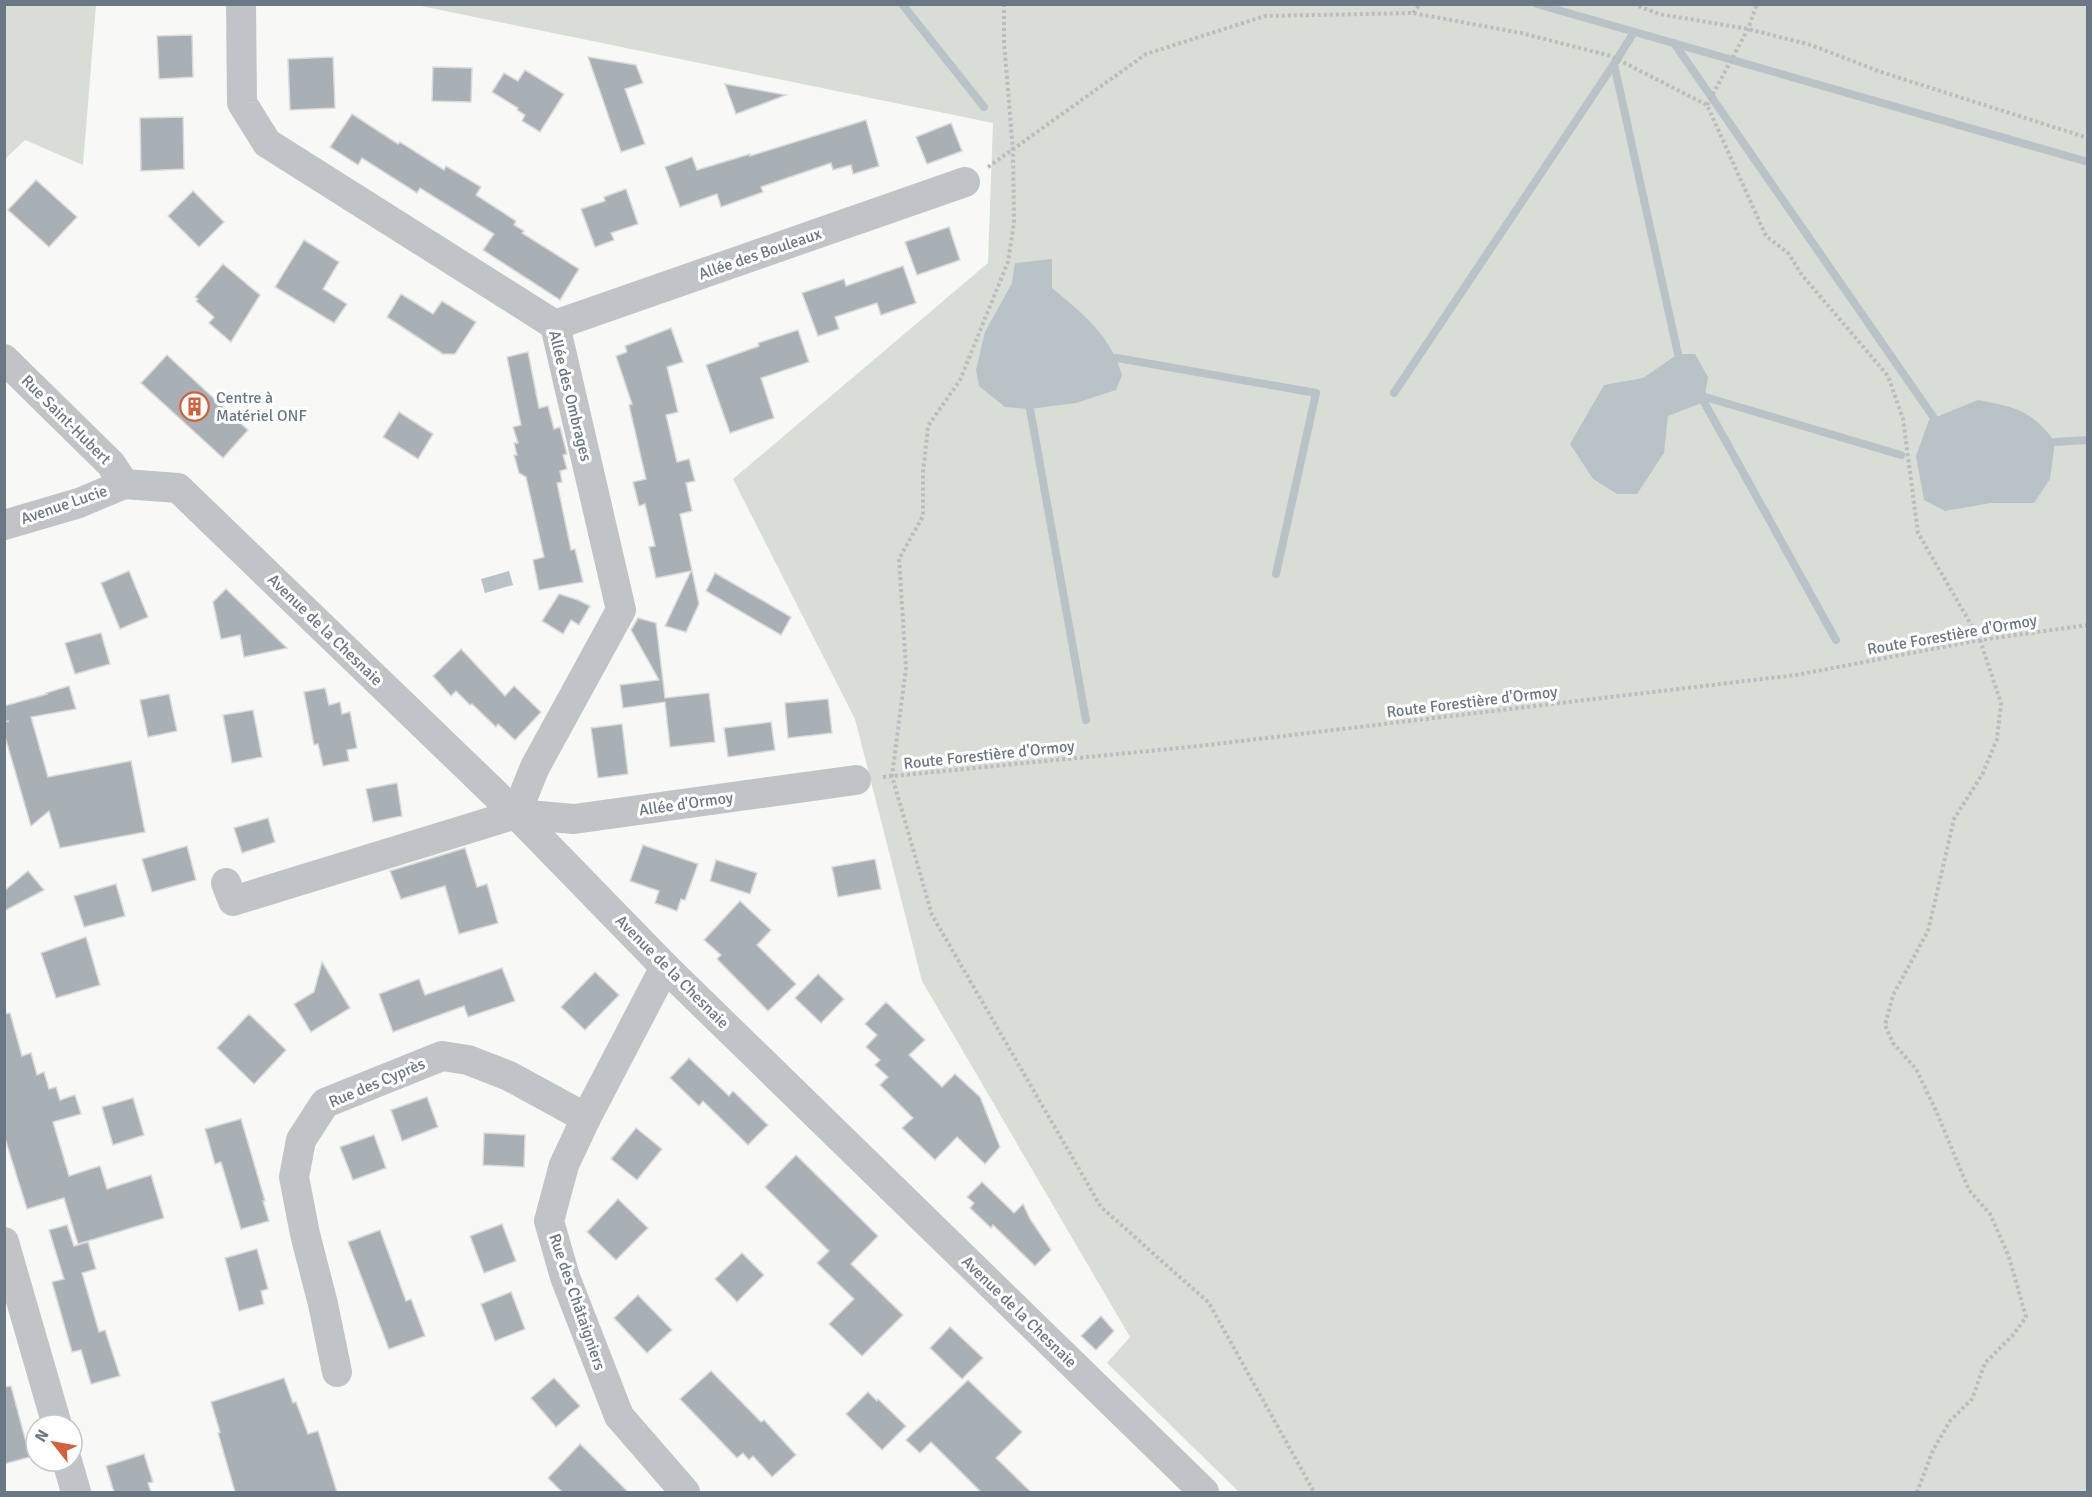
<svg xmlns="http://www.w3.org/2000/svg" width="2092" height="1497" viewBox="0 0 2092 1497" font-family="Signika,sans-serif">
<style>
.green{fill:#d8ddd6}
.water{fill:#b9c3c7}
.lines{fill:none;stroke-linecap:round;stroke-linejoin:round}
.stream{stroke:#b9c3c7;stroke-width:8}
.building{fill:#a8afb5;stroke:#dadad8;stroke-width:1.5}
.path{stroke:#babdbf;stroke-width:4;stroke-dasharray:3 3;stroke-linecap:butt}
.street{stroke:#c0c4c7;stroke-width:30}
.labels{text-anchor:middle;dominant-baseline:central;stroke-width:6;stroke-linejoin:round;paint-order:stroke}
.street-label{font-size:16px;fill:#6a7885;stroke:#fff}
.poi-label{font-size:16px;fill:#6a7885;stroke:#fff;text-anchor:start}
</style>
<rect width="100%" height="100%" fill="#f8f8f6"/>
<g class="green">
<path d="M 5,4 L 96,5 L 83,165 L 25,140 L 5,159 Z"/>
<path d="M 416,5 L 2087,5 L 2087,1492 L 1239,1492 L 1107,1363 L 1130,1337 L 922,981 L 855,719 L 733,479 L 988,263 L 993,123 Z"/>
</g>
<g class="water">
<path d="M 1052,259 L 1052,288 C 1083,314 1110,334 1122,375 L 1116,390 L 1076,403 L 1030,409 L 1005,407 L 979,386 L 976,370 L 985,332 L 1012,283 L 1015,263 Z"/>
<path d="M 1678,354 L 1695,354 L 1708,377 L 1704,402 L 1668,416 L 1664,453 L 1637,494 L 1617,494 L 1593,479 L 1570,444 L 1604,385 L 1643,378 Z"/>
<path d="M 1978,400 C 2015,407 2032,410 2055,442 L 2050,479 L 2034,503 L 1991,503 L 1945,511 L 1924,500 L 1916,456 L 1929,420 Z"/>
<path d="M 509,571 L 513,585 L 485,593 L 481,579 Z"/>
</g>
<g class="lines">
<g class="stream">
<path d="M 902,4 L 984,107"/>
<path d="M 1537,4 L 2088,162"/>
<path d="M 1634,32 L 1614,64 L 1678,354"/>
<path d="M 1674,43 L 1934,418"/>
<path d="M 1117,358 L 1316,393 L 1276,574"/>
<path d="M 1394,393 L 1614,64"/>
<path d="M 1705,397 L 1901,455"/>
<path d="M 1704,402 L 1836,640"/>
<path d="M 1030,409 L 1086,720"/>
<path d="M 2055,442 L 2088,440"/>
</g>
</g>
<g class="building">
<path d="M 192,35 L 193,77 L 159,79 L 157,36 Z"/>
<path d="M 333,57 L 335,108 L 290,110 L 288,59 Z"/>
<path d="M 588,57 L 636,65 L 643,83 L 625,89 L 645,144 L 621,152 Z"/>
<path d="M 433,67 L 472,68 L 471,102 L 432,101 Z"/>
<path d="M 525,70 L 564,94 L 540,132 L 522,121 L 525,115 L 517,110 L 518,108 L 492,92 L 504,73 L 518,81 Z"/>
<path d="M 725,84 L 786,95 L 736,114 Z"/>
<path d="M 352,114 L 398,144 L 400,142 L 444,170 L 446,166 L 481,187 L 476,195 L 516,221 L 514,225 L 524,231 L 522,233 L 579,269 L 560,300 L 483,250 L 494,234 L 420,188 L 417,193 L 362,158 L 358,165 L 330,147 Z"/>
<path d="M 183,117 L 184,169 L 141,171 L 140,118 Z"/>
<path d="M 866,120 L 879,166 L 853,174 L 851,165 L 833,170 L 831,163 L 761,187 L 763,192 L 721,207 L 717,194 L 680,207 L 665,167 L 692,157 L 697,170 L 750,154 L 750,156 Z"/>
<path d="M 951,123 L 962,151 L 927,164 L 916,137 Z"/>
<path d="M 36,180 L 77,217 L 49,247 L 8,210 Z"/>
<path d="M 626,189 L 638,224 L 611,233 L 614,240 L 595,247 L 581,209 L 605,201 L 604,197 Z"/>
<path d="M 193,191 L 224,222 L 199,247 L 168,216 Z"/>
<path d="M 949,227 L 960,260 L 917,275 L 905,242 Z"/>
<path d="M 304,240 L 339,262 L 323,289 L 347,304 L 334,323 L 275,287 Z"/>
<path d="M 223,264 L 260,295 L 231,342 L 209,323 L 214,317 L 196,301 L 198,299 L 195,297 Z"/>
<path d="M 903,266 L 916,303 L 881,315 L 877,303 L 835,317 L 839,329 L 818,336 L 802,293 L 844,279 L 846,286 Z"/>
<path d="M 401,294 L 433,314 L 442,301 L 476,322 L 455,354 L 443,354 L 387,317 Z"/>
<path d="M 671,328 L 683,362 L 667,367 L 678,412 L 666,415 L 677,462 L 689,459 L 695,481 L 686,483 L 692,511 L 680,514 L 699,604 L 686,632 L 665,626 L 691,571 L 656,578 L 649,547 L 655,546 L 645,504 L 639,506 L 633,482 L 646,479 L 629,405 L 632,404 L 616,356 L 627,352 L 625,346 Z"/>
<path d="M 798,330 L 809,362 L 761,378 L 774,418 L 730,433 L 706,365 L 759,346 L 758,343 Z"/>
<path d="M 528,352 L 539,408 L 548,406 L 554,429 L 560,427 L 567,454 L 563,455 L 567,469 L 560,471 L 562,482 L 557,483 L 571,550 L 575,549 L 583,582 L 539,590 L 533,560 L 544,557 L 526,477 L 519,473 L 514,455 L 517,455 L 514,443 L 518,443 L 513,427 L 521,425 L 507,357 Z"/>
<path d="M 167,355 L 248,430 L 223,458 L 141,383 Z"/>
<path d="M 399,412 L 433,434 L 418,459 L 383,437 Z"/>
<path d="M 129,571 L 148,617 L 120,629 L 101,583 Z"/>
<path d="M 715,573 L 791,617 L 781,635 L 706,591 Z"/>
<path d="M 226,589 L 287,648 L 244,657 L 240,635 L 221,639 L 213,602 Z"/>
<path d="M 559,594 L 578,600 L 590,606 L 579,625 L 571,620 L 563,634 L 542,621 Z"/>
<path d="M 638,618 L 656,623 L 665,698 L 709,693 L 715,742 L 670,747 L 665,702 L 623,708 L 620,685 L 659,680 L 631,630 Z"/>
<path d="M 101,633 L 110,664 L 75,674 L 65,643 Z"/>
<path d="M 461,649 L 505,696 L 514,686 L 541,712 L 515,740 L 498,724 L 496,727 L 472,704 L 470,705 L 456,691 L 451,696 L 433,676 Z"/>
<path d="M 69,686 L 76,709 L 31,717 L 48,777 L 131,761 L 145,832 L 60,848 L 49,811 L 31,826 L 4,733 L 4,722 L 9,721 L 4,722 L 4,706 L 47,694 L 46,693 Z"/>
<path d="M 325,688 L 329,705 L 340,702 L 342,714 L 350,712 L 357,748 L 347,750 L 349,761 L 323,766 L 318,744 L 314,745 L 304,692 Z"/>
<path d="M 169,694 L 177,731 L 148,737 L 140,700 Z"/>
<path d="M 828,699 L 832,733 L 788,738 L 785,703 Z"/>
<path d="M 253,710 L 262,757 L 232,763 L 223,715 Z"/>
<path d="M 771,722 L 775,750 L 728,757 L 724,728 Z"/>
<path d="M 622,724 L 628,774 L 598,778 L 591,728 Z"/>
<path d="M 397,783 L 402,816 L 373,822 L 366,789 Z"/>
<path d="M 268,818 L 275,842 L 242,853 L 234,828 Z"/>
<path d="M 643,845 L 698,864 L 685,900 L 681,899 L 677,911 L 655,903 L 659,891 L 630,881 Z"/>
<path d="M 187,846 L 196,880 L 152,892 L 142,859 Z"/>
<path d="M 465,848 L 477,887 L 487,884 L 498,923 L 459,934 L 445,886 L 401,899 L 390,871 Z"/>
<path d="M 875,859 L 881,889 L 838,897 L 832,867 Z"/>
<path d="M 716,860 L 757,873 L 750,894 L 710,881 Z"/>
<path d="M 28,871 L 44,890 L 4,911 L 4,891 Z"/>
<path d="M 116,884 L 125,916 L 84,927 L 74,896 Z"/>
<path d="M 740,901 L 771,930 L 757,945 L 796,984 L 768,1011 L 717,959 L 721,955 L 704,940 Z"/>
<path d="M 86,937 L 100,985 L 56,998 L 41,953 Z"/>
<path d="M 322,962 L 350,1008 L 311,1032 L 294,1004 L 314,992 Z"/>
<path d="M 502,968 L 515,1001 L 468,1017 L 464,1006 L 393,1032 L 379,994 L 419,979 L 425,995 Z"/>
<path d="M 595,972 L 619,995 L 585,1030 L 561,1007 Z"/>
<path d="M 818,974 L 844,999 L 821,1023 L 795,998 Z"/>
<path d="M 886,1002 L 925,1040 L 909,1055 L 942,1087 L 955,1074 L 980,1097 L 1000,1147 L 985,1164 L 957,1137 L 935,1160 L 902,1128 L 913,1118 L 880,1085 L 888,1077 L 875,1065 L 880,1060 L 866,1047 L 877,1035 L 865,1024 Z"/>
<path d="M 10,1013 L 22,1056 L 31,1053 L 37,1075 L 44,1072 L 49,1089 L 56,1087 L 60,1100 L 75,1095 L 81,1114 L 53,1122 L 69,1176 L 100,1166 L 107,1189 L 151,1175 L 164,1218 L 78,1244 L 64,1198 L 27,1209 L 4,1135 L 4,1014 Z"/>
<path d="M 249,1014 L 286,1050 L 254,1084 L 217,1048 Z"/>
<path d="M 689,1058 L 729,1096 L 733,1091 L 768,1125 L 748,1145 L 703,1101 L 699,1106 L 670,1078 Z"/>
<path d="M 427,1097 L 438,1127 L 402,1141 L 391,1110 Z"/>
<path d="M 133,1098 L 144,1135 L 113,1145 L 102,1107 Z"/>
<path d="M 241,1119 L 265,1201 L 263,1201 L 269,1221 L 241,1229 L 221,1162 L 215,1164 L 205,1129 Z"/>
<path d="M 636,1128 L 662,1149 L 637,1180 L 611,1159 Z"/>
<path d="M 484,1133 L 525,1135 L 524,1167 L 483,1165 Z"/>
<path d="M 374,1135 L 386,1168 L 353,1180 L 340,1147 Z"/>
<path d="M 796,1155 L 878,1236 L 851,1264 L 903,1315 L 862,1356 L 829,1324 L 854,1299 L 817,1263 L 829,1251 L 765,1187 Z"/>
<path d="M 982,1182 L 1014,1213 L 1023,1204 L 1030,1219 L 1051,1250 L 1035,1266 L 993,1225 L 991,1228 L 970,1208 L 974,1203 L 967,1197 Z"/>
<path d="M 618,1199 L 648,1228 L 616,1260 L 587,1232 Z"/>
<path d="M 502,1224 L 516,1261 L 484,1273 L 470,1236 Z"/>
<path d="M 67,1225 L 74,1246 L 88,1242 L 96,1269 L 82,1273 L 99,1332 L 105,1330 L 120,1376 L 91,1384 L 81,1350 L 72,1352 L 52,1282 L 64,1279 L 49,1230 Z"/>
<path d="M 380,1230 L 406,1301 L 411,1299 L 425,1336 L 389,1349 L 348,1242 Z"/>
<path d="M 257,1249 L 268,1289 L 261,1291 L 264,1304 L 239,1311 L 225,1258 Z"/>
<path d="M 742,1253 L 764,1275 L 737,1302 L 715,1279 Z"/>
<path d="M 511,1292 L 525,1329 L 495,1341 L 481,1304 Z"/>
<path d="M 638,1295 L 672,1330 L 647,1353 L 614,1318 Z"/>
<path d="M 1101,1316 L 1114,1331 L 1096,1350 L 1081,1336 Z"/>
<path d="M 950,1327 L 983,1358 L 962,1379 L 930,1348 Z"/>
<path d="M 711,1371 L 761,1422 L 764,1420 L 796,1455 L 772,1477 L 753,1456 L 749,1460 L 743,1453 L 737,1458 L 680,1399 Z"/>
<path d="M 284,1378 L 293,1403 L 296,1402 L 308,1434 L 318,1431 L 337,1492 L 235,1492 L 218,1433 L 220,1432 L 211,1402 Z"/>
<path d="M 554,1378 L 580,1406 L 556,1427 L 531,1398 Z"/>
<path d="M 968,1380 L 1022,1432 L 996,1458 L 1031,1492 L 981,1492 L 931,1442 L 920,1453 L 906,1440 Z"/>
<path d="M 11,1386 L 30,1457 L 4,1464 L 4,1387 Z"/>
<path d="M 868,1392 L 877,1401 L 878,1399 L 906,1426 L 882,1450 L 846,1414 Z"/>
<path d="M 580,1444 L 628,1492 L 562,1492 L 548,1478 Z"/>
<path d="M 144,1454 L 153,1482 L 148,1483 L 151,1492 L 114,1492 L 106,1466 Z"/>
</g>
<g class="lines">
<g class="path">
<path d="M 1004,4 L 1004,42 L 1013,151 L 1014,223 L 1008,262 L 960,380 L 928,426 L 923,473 L 923,516 L 899,559 L 906,668 L 892,776 L 932,915 L 1101,1207 L 1209,1303 L 1314,1492"/>
<path d="M 1633,4 L 1659,14 L 1748,29 L 1811,45 L 1881,72 L 2088,138"/>
<path d="M 1413,13 L 1420,4"/>
<path d="M 1707,105 L 1748,29 L 1757,4"/>
<path d="M 988,167 L 1146,54 L 1265,16 L 1413,13 L 1521,33 L 1611,56 L 1707,105 L 1766,236 L 1788,253 L 1802,275 L 1888,376 L 1903,419 L 1918,533 L 1980,640 L 2001,703 L 1997,739 L 1983,773 L 1954,819 L 1928,931 L 1893,995 L 1885,1025 L 1893,1043 L 1916,1069 L 1937,1113 L 1969,1190 L 1990,1214 L 2009,1257 L 2026,1317 L 2013,1335 L 1985,1363 L 1972,1399 L 1950,1421 L 1933,1450 L 1917,1492"/>
<path d="M 883,777 L 1199,746 L 1796,675 L 1980,640 L 2088,625"/>
</g>
<g class="street">
<path d="M 241,4 L 242,103 L 267,143 L 555,325 L 621,610 L 535,767 L 516,814"/>
<path d="M 555,325 L 965,182"/>
<path d="M 4,359 L 111,464 L 124,484"/>
<path d="M 4,525 L 79,503 L 124,484 L 178,488 L 516,814 L 665,967 L 1204,1492"/>
<path d="M 226,883 L 233,901 L 516,814 L 574,819 L 856,780"/>
<path d="M 665,967 L 586,1118 L 564,1165 L 549,1221 L 565,1277 L 619,1416 L 685,1492"/>
<path d="M 4,1242 L 57,1425"/>
<path d="M 337,1372 L 323,1304 L 305,1234 L 294,1177 L 301,1140 L 325,1103 L 442,1056 L 468,1060 L 509,1076 L 586,1118"/>
<path d="M 67,1461 L 76,1492"/>
</g>
</g>
<defs>
<symbol id="building-ring" viewBox="-11 -11 22 22"><circle r="9.5" fill="#fff" stroke="#d66038" stroke-width="1.5"/><path d="M-4-6H4V6H1V3H-1V6H-4ZM-2.5-4.3h1.7v1.8h-1.7ZM.8-4.3h1.7v1.8H.8ZM-2.5-1h1.7V.8h-1.7ZM.8-1h1.7V.8H.8Z" fill="#d66038"/></symbol>
</defs>
<g fill-rule="evenodd">
<use href="#building-ring" x="178" y="390" width="33" height="33"/>
</g>
<g class="labels">
<g class="street-label">
<text transform="translate(760 254) rotate(-19)">Allée des Bouleaux</text>
<text transform="translate(570 396) rotate(76)">Allée des Ombrages</text>
<text transform="translate(66 420) rotate(45)">Rue Saint-Hubert</text>
<text transform="translate(64 505) rotate(-19)">Avenue Lucie</text>
<text transform="translate(325 630) rotate(44)">Avenue de la Chesnaie</text>
<text transform="translate(1952 635) rotate(-10)">Route Forestière d'Ormoy</text>
<text transform="translate(1472 702) rotate(-7)">Route Forestière d'Ormoy</text>
<text transform="translate(989 755) rotate(-6)">Route Forestière d'Ormoy</text>
<text transform="translate(686 804) rotate(-8)">Allée d'Ormoy</text>
<text transform="translate(672 972) rotate(45)">Avenue de la Chesnaie</text>
<text transform="translate(377 1083) rotate(-23)">Rue des Cyprès</text>
<text transform="translate(577 1302) rotate(71)">Rue des Châtaigniers</text>
<text transform="translate(1019 1312) rotate(44)">Avenue de la Chesnaie</text>
</g>
<g class="poi-label">
<text x="216" y="398">Centre à<tspan x="216" dy="18">Matériel ONF</tspan></text>
</g>
</g>
<rect width="2092" height="1497" fill="none" stroke="#6a7885" stroke-width="12"/>
<g transform="translate(54 1443) rotate(301)"><circle r="28" fill="#ffffff" stroke="#c3c9ce" stroke-width="1.5"/>
<path d="M0-4.5L10 22L0 15L-10 22Z" fill="#d66038"/>
<text y="-9" font-size="16" font-weight="bold" text-anchor="middle" fill="#6a7885">N</text>
</g>
</svg>
